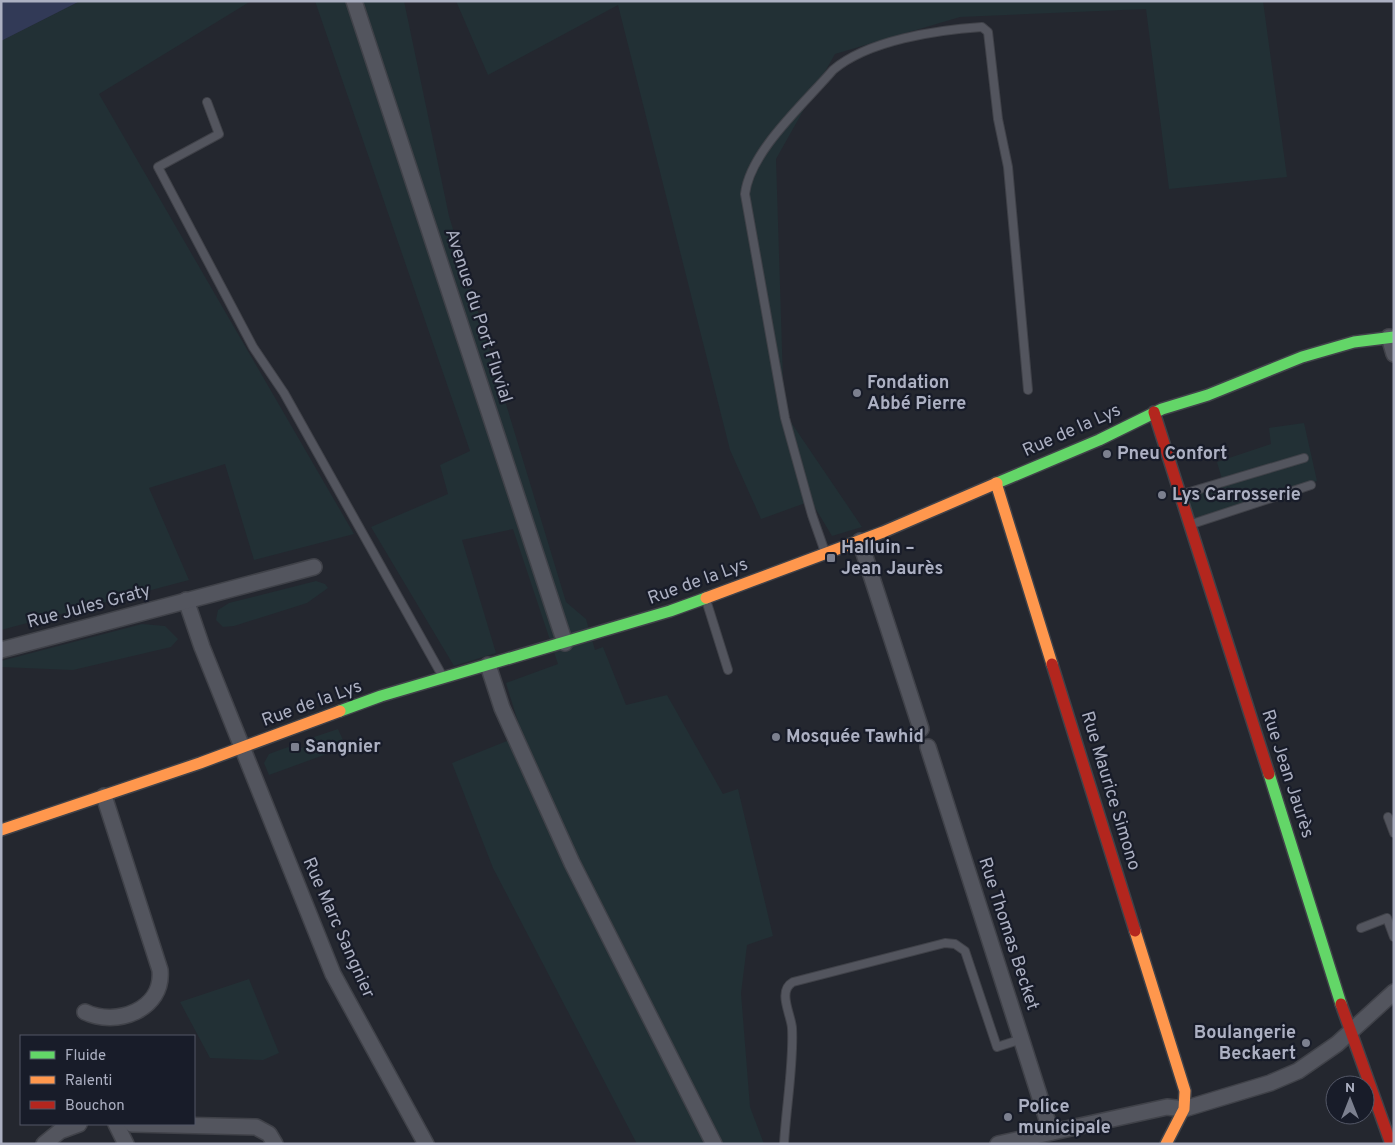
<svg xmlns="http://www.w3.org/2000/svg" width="1395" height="1145" viewBox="0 0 1395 1145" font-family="Overpass,sans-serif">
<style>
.green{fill:#223035}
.water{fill:#323a57}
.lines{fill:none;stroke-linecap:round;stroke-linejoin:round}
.lane-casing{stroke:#404249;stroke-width:10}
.street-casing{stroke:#404249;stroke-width:18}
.fast-casing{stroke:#404249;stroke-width:14}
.slow-casing{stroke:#404249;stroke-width:14}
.jam-casing{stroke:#404249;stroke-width:14}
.lane{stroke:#53555e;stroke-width:8}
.street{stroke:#53555e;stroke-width:15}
.fast{stroke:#63d668;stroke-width:11}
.slow{stroke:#ff974d;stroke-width:11}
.jam{stroke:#b3261e;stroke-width:11}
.poi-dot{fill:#7c808f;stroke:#181c29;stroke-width:2}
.labels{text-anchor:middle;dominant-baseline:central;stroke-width:4.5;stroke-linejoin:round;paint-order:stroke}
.street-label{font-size:18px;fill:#acb0c2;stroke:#181c29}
.poi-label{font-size:18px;font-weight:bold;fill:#acb0c2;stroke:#181c29;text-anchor:start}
</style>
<rect width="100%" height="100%" fill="#24272f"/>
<g class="green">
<path d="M 80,1 L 251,1 L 99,94 L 354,534 L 254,560 L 225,464 L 149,488 L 189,580 L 1,630 L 1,41 Z"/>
<path d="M 315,1 L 404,1 L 449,216 L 566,602 L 586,619 L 595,650 L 603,647 L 626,705 L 667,695 L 723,794 L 738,789 L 773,936 L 747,945 L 741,993 L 750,1107 L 764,1144 L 637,1144 L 493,868 L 452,763 L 522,735 L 506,683 L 558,664 L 513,529 L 462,540 L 496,653 L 454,666 L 371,527 L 448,494 L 440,465 L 470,451 Z"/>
<path d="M 456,1 L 1263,1 L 1287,177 L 1169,189 L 1146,9 L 960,17 L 835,54 L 776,159 L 784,412 L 862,527 L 832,536 L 811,501 L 761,519 L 730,450 L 618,5 L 488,75 Z"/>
<path d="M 1304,423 L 1317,481 L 1193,520 L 1187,497 L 1224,486 L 1217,462 L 1271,444 L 1269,428 Z"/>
<path d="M 316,581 L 325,584 L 328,588 L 307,603 L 234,626 L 223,627 L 216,620 L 218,610 L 229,603 Z"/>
<path d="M 142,624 L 165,626 L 178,639 L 171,647 L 73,670 L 1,667 L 1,661 Z"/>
<path d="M 338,729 L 346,747 L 269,775 L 264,763 L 269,754 L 288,747 L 294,751 L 308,745 L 314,737 Z"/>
<path d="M 249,979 L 279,1053 L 263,1060 L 210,1058 L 180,1002 Z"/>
</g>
<path class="water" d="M 1,1 L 80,1 L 1,41 Z"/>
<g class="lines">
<defs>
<g id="lane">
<path d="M 207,102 L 219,134 L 158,167 L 253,347 L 284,393 L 443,677"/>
<path d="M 1183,494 L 1304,458"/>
<path d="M 1192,524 L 1311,485"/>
<path d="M 825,552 L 812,515 L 785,418 L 745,194 C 750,151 805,103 833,70 C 868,40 937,30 982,27 L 988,32 L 998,119 L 1008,167 L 1028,390"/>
<path d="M 706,600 L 728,670"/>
<path d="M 1388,817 L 1394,833"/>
<path d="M 1361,928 L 1387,918 L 1394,937"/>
<path d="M 784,1144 C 786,1108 794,1062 792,1028 C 791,1014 777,991 793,982 L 945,943 L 955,944 L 965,951 L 997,1047 L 1022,1039"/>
</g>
<g id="street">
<path d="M 354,1 L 565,643"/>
<path d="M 1389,337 L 1394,354"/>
<path d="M 860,541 L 921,729"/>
<path d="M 186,600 L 202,647 L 333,974 L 426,1144"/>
<path d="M 1,650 L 314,567"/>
<path d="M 488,665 L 502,708 L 572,863 L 714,1144"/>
<path d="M 928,747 L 1051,1132"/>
<path d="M 85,1012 C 116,1027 164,1010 160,970 L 104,796"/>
<path d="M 116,1124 L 126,1144"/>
<path d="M 132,1124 L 256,1127 L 269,1134 L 275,1144"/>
<path d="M 44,1144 L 60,1131 L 79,1124"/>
<path d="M 998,1144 L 1167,1107 L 1184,1109 L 1207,1102 L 1270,1083 L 1298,1071 L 1337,1044 L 1394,992"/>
</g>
<g id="fast">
<path d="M 997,483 L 1099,440 L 1162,409 L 1208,395 L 1302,357 L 1354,342 L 1394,337"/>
<path d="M 340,711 L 381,696 L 670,611 L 706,598"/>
<path d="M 1269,774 L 1341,1004"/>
</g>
<g id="slow">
<path d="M 996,483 L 1052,664"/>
<path d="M 706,598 L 883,532 L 997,483"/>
<path d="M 1,830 L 200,763 L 340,711"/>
<path d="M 1135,931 L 1185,1091 L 1184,1109 L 1166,1144"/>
</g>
<g id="jam">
<path d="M 1154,412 L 1269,774"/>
<path d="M 1052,664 L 1135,931"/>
<path d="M 1341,1004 L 1391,1144"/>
</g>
</defs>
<use href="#lane" class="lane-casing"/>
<use href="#street" class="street-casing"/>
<use href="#fast" class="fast-casing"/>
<use href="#slow" class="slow-casing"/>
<use href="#jam" class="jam-casing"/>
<use href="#lane" class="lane"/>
<use href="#street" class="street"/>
<use href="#fast" class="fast"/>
<use href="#slow" class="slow"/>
<use href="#jam" class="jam"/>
</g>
<g class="poi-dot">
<circle cx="857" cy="393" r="5"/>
<circle cx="1107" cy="454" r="5"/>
<circle cx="1162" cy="495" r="5"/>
<rect x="826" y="553" width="10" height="10" rx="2.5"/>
<circle cx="776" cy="737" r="5"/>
<rect x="290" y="742" width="10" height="10" rx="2.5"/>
<circle cx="1306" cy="1043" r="5"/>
<circle cx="1008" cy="1117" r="5"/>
</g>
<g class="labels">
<g class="street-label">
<text transform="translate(478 316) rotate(72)">Avenue du Port Fluvial</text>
<text transform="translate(1072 431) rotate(-24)">Rue de la Lys</text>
<text transform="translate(698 582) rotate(-20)">Rue de la Lys</text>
<text transform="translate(89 607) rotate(-15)">Rue Jules Graty</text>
<text transform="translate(312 704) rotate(-20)">Rue de la Lys</text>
<text transform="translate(1287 774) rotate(72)">Rue Jean Jaurès</text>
<text transform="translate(1110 791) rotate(73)">Rue Maurice Simono</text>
<text transform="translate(338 928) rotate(66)">Rue Marc Sangnier</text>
<text transform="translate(1008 934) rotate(72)">Rue Thomas Becket</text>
</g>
<g class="poi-label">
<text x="867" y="383">Fondation<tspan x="867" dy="21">Abbé Pierre</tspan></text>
<text x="1117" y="454">Pneu Confort</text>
<text x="1172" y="495">Lys Carrosserie</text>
<text x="841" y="548">Halluin –<tspan x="841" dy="21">Jean Jaurès</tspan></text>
<text x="786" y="737">Mosquée Tawhid</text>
<text x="305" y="747">Sangnier</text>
<text x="1296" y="1033" text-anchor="end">Boulangerie<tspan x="1296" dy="21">Beckaert</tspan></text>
<text x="1018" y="1107">Police<tspan x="1018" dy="21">municipale</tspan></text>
</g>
</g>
<rect width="1395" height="1145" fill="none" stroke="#acb0c2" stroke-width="5"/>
<rect x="20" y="1035" width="175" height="90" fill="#181c29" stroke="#535766"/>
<rect x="30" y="1051" width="25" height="8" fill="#63d668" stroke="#535766"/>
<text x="65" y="1060" font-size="15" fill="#acb0c2">Fluide</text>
<rect x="30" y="1076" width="25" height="8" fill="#ff974d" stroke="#535766"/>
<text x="65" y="1085" font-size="15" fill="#acb0c2">Ralenti</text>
<rect x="30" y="1101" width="25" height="8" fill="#b3261e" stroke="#535766"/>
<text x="65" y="1110" font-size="15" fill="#acb0c2">Bouchon</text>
<g transform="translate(1350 1100)"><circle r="24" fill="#181c29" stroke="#535766"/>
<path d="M0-4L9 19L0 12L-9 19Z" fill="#7c808f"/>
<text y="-8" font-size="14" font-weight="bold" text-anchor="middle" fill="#acb0c2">N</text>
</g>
</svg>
